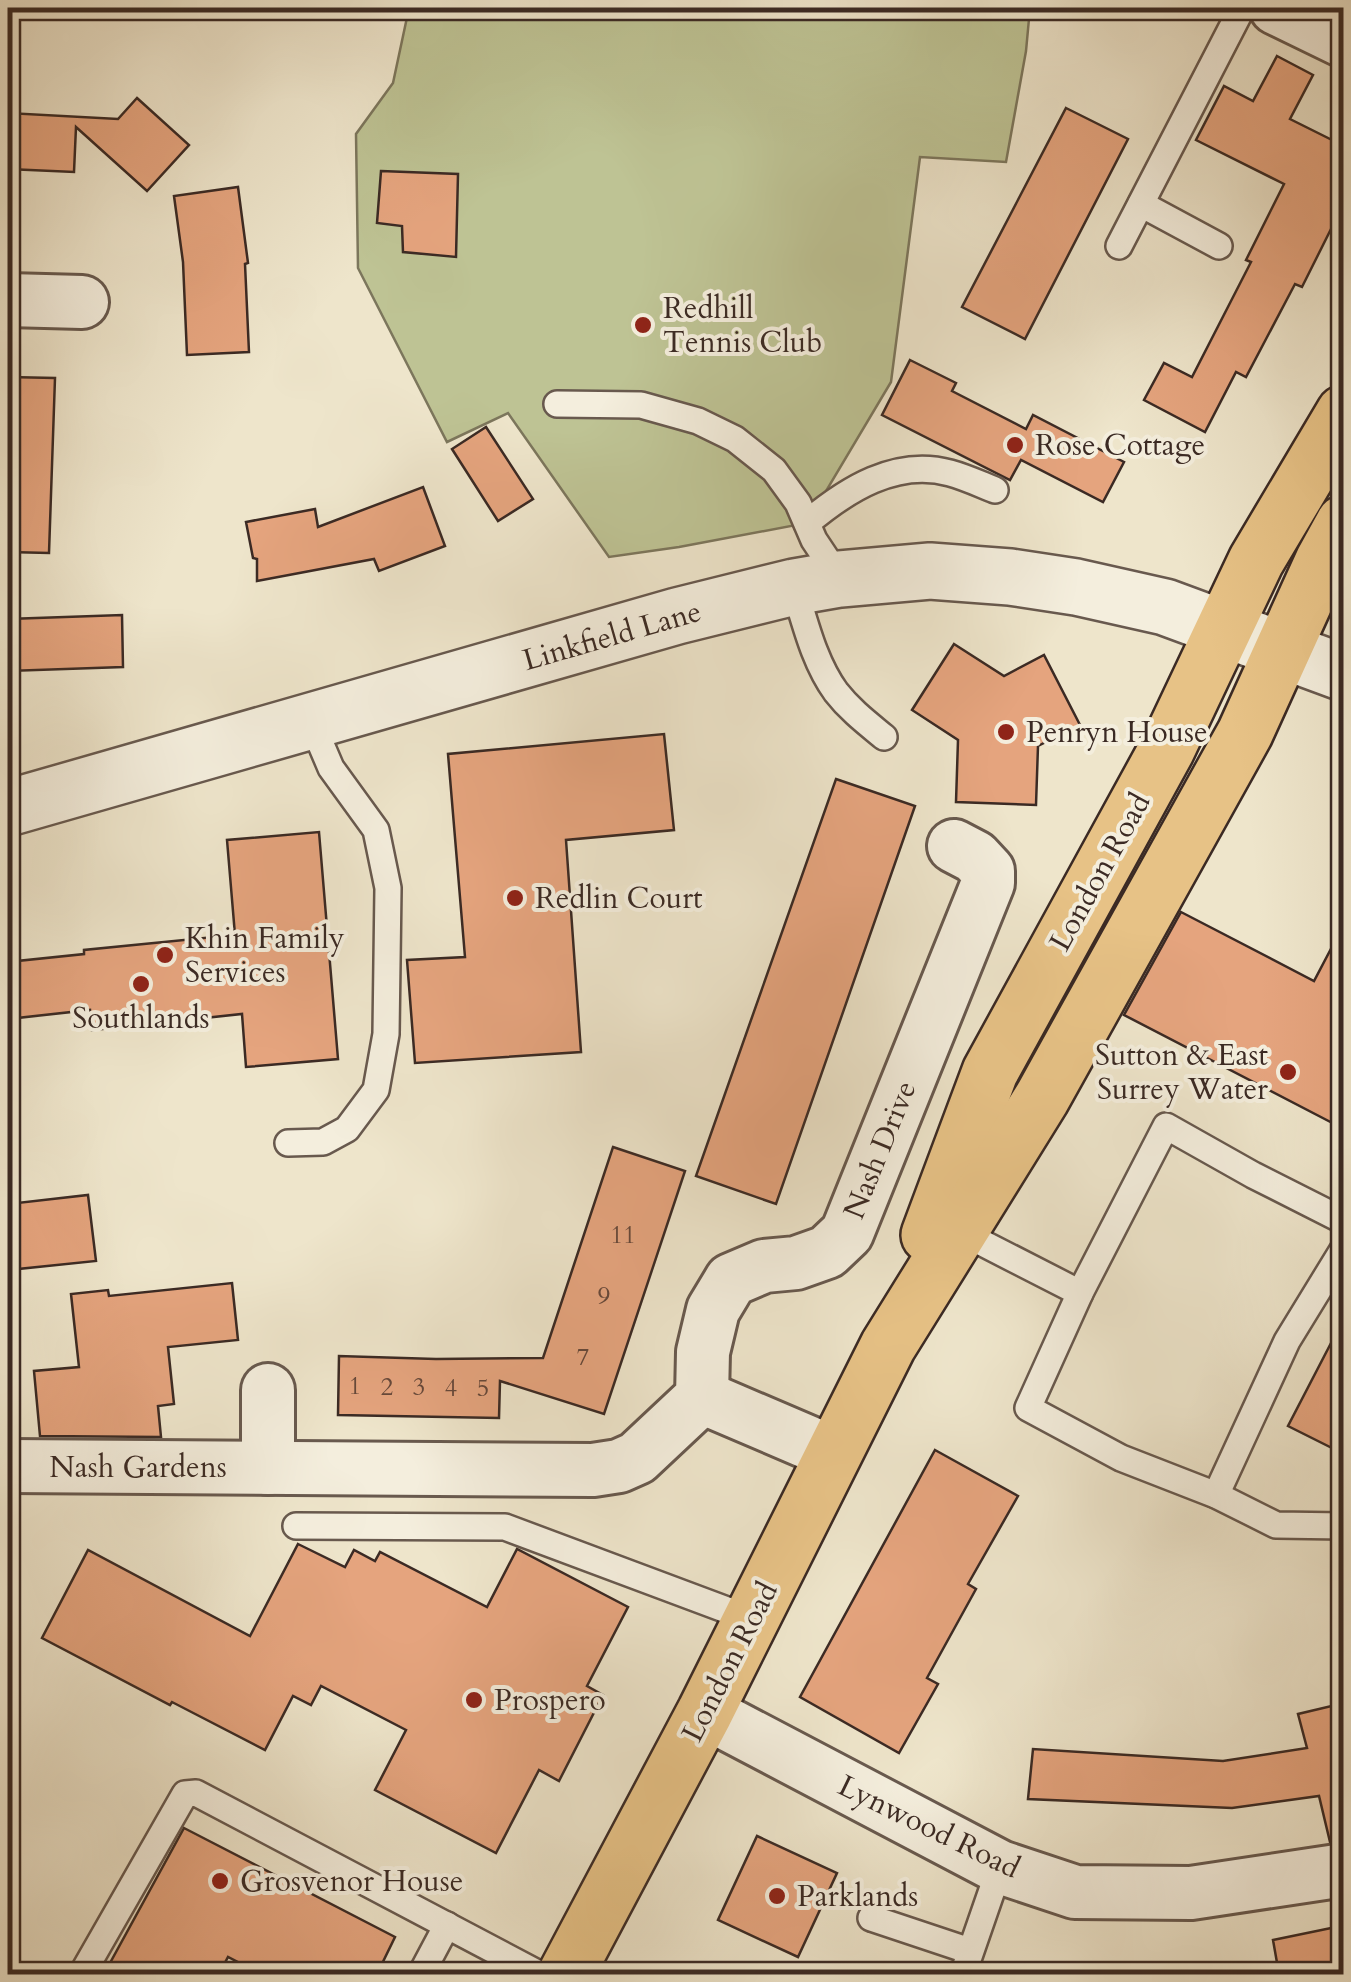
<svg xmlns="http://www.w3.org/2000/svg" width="1351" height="1982" viewBox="0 0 1351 1982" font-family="Cardo,serif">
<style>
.green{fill:#bec394;stroke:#7c765c;stroke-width:2.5}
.building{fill:#e5a47e;stroke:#3b2a24;stroke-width:2.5}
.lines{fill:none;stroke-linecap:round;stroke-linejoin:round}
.service-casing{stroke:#68594e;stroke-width:30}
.minor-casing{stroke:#68594e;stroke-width:58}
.tertiary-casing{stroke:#68594e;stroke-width:60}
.primary-casing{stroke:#3b2a24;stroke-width:60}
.service{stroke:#f4eedd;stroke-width:25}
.minor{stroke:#f4eedd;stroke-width:52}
.tertiary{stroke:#f4eedd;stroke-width:55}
.primary{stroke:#e7c286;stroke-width:55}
.poi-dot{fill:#8f2418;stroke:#f4eedd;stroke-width:4}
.labels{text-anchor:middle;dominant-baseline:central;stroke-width:8;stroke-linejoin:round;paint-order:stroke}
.number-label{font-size:25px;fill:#66483a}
.poi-label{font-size:30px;fill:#3b2a24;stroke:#f4eedd;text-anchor:start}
.street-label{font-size:30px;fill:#3b2a24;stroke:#f4eedd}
</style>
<rect width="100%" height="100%" fill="#eee5cb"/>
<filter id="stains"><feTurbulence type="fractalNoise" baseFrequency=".002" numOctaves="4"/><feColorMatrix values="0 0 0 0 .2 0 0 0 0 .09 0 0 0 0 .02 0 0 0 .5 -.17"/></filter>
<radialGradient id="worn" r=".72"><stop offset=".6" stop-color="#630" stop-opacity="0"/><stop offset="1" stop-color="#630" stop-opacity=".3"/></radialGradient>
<path class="green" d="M 409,8 L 1030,8 L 1026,51 L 1006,162 L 920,157 L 891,382 L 807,523 L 679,547 L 609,557 L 508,413 L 447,442 L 358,268 L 356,134 L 393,83 Z"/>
<g class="building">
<path d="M 1277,56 L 1313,75 L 1290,119 L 1344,146 L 1344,203 L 1302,287 L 1295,284 L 1246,377 L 1236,372 L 1205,432 L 1144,400 L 1164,363 L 1192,377 L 1251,262 L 1246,260 L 1284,184 L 1196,140 L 1224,86 L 1253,101 Z"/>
<path d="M 137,98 L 189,145 L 147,191 L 76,127 L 74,172 L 8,169 L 8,113 L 118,119 Z"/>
<path d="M 1066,108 L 1128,139 L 1025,339 L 962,307 Z"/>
<path d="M 381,171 L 458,174 L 456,257 L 403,252 L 402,226 L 377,223 Z"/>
<path d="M 238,187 L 248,263 L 245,264 L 249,352 L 187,355 L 183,262 L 174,196 Z"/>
<path d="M 910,360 L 956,383 L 952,391 L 1026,429 L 1033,415 L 1124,462 L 1103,502 L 1021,460 L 1010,480 L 882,415 Z"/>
<path d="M 8,377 L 55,378 L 49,553 L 8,552 Z"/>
<path d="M 486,427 L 533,499 L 498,521 L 452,449 Z"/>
<path d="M 423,487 L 445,546 L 379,571 L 374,559 L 257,581 L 257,559 L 253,558 L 246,522 L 315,509 L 318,527 Z"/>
<path d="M 122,615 L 123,667 L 8,671 L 8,619 Z"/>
<path d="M 954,644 L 1004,676 L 1044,655 L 1080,725 L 1038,746 L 1036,805 L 956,802 L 958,740 L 912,710 Z"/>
<path d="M 664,734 L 674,830 L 566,840 L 581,1052 L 415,1063 L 407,960 L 465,957 L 448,754 Z"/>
<path d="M 836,779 L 915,806 L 776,1204 L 696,1176 Z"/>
<path d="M 319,832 L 338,1059 L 246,1067 L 242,1014 L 92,1030 L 90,1010 L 8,1019 L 8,962 L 84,954 L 84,950 L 235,935 L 227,840 Z"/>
<path d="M 1181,912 L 1314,981 L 1344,924 L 1344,1129 L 1124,1015 Z"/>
<path d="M 613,1147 L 685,1171 L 604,1414 L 500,1381 L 499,1418 L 338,1415 L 339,1356 L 436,1359 L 543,1358 Z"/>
<path d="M 88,1195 L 96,1261 L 8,1270 L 8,1204 Z"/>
<path d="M 232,1283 L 238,1340 L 168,1347 L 174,1404 L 158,1406 L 161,1437 L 40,1436 L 34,1371 L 79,1367 L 71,1294 L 108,1290 L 109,1296 Z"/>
<path d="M 1344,1318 L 1344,1454 L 1288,1426 Z"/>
<path d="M 935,1450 L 1018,1496 L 968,1584 L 976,1589 L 927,1678 L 938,1684 L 899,1753 L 800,1697 Z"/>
<path d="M 298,1544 L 345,1567 L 354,1550 L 375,1561 L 380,1552 L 487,1607 L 517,1549 L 628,1607 L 587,1686 L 603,1695 L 559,1781 L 539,1770 L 496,1853 L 375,1790 L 406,1730 L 321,1686 L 311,1705 L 293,1696 L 265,1750 L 172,1702 L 170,1705 L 42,1638 L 88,1550 L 250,1636 Z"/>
<path d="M 1344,1703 L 1344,1841 L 1330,1842 L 1319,1796 L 1232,1808 L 1028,1799 L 1033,1749 L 1223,1761 L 1307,1748 L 1298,1714 Z"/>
<path d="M 184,1828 L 395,1937 L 377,1974 L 261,1974 L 228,1957 L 219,1974 L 104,1974 Z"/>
<path d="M 757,1836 L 837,1873 L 798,1957 L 718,1920 Z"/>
<path d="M 1336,1927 L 1344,1974 L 1279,1974 L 1273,1940 Z"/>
</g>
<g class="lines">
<defs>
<g id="service">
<path d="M 1141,204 L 1219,246"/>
<path d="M 1119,246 L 1242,8"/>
<path d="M 557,404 L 641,405 L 698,421 L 735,439 L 774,470 L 798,503 L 814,540 L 840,579"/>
<path d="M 807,523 C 846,490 896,458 950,473 C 965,477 980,484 995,490"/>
<path d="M 794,587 C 805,622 814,662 836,692 C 850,710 867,723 884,737"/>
<path d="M 288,1143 L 323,1142 L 347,1129 L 376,1090 L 386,1034 L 388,888 L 376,830 L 331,768 L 311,721"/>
<path d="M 1344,1221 L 1253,1175 L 1166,1126 L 1080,1293 L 1028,1408 L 1121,1458 L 1216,1495 L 1276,1525 L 1344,1526"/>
<path d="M 959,1231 L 1080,1293"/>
<path d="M 1216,1495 L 1287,1341 L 1344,1248"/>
<path d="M 296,1526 L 505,1527 L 751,1619"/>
<path d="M 871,1918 L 970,1951"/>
<path d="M 82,1974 L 185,1794 L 196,1793 L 539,1974"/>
<path d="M 421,1974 L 447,1925"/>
<path d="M 963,1974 L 1000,1867"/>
</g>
<g id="minor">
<path d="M 1276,8 L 1344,41"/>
<path d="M 8,300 L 82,302"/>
<path d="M 268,1390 L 268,1468"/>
<path d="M 702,1397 L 833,1453"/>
<path d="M 8,1466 L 593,1470 L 619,1466 L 637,1458 L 702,1397 L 703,1352 L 713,1310 L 731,1280 L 764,1266 L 796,1263 L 827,1252 L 847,1233 L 988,883 L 988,871 L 975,857 L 954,846"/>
<path d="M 705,1712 L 1000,1867 L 1075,1892 L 1191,1893 L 1344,1870"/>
</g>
<path id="tertiary" d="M 8,808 L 677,616 L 794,587 L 840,579 L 930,571 L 1010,577 L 1076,587 L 1165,607 L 1344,673"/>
<g id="primary">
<path d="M 929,1235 L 990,1072 L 1167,749 L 1256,561 L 1344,413"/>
<path d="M 566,1974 L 705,1712 L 888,1346 L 1042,1098 L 1245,733 L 1323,561 L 1344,523"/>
</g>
</defs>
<use href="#service" class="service-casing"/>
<use href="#minor" class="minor-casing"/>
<use href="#tertiary" class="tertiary-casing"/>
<use href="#primary" class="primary-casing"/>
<use href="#service" class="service"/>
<use href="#minor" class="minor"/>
<use href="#tertiary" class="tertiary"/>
<use href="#primary" class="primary"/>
</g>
<g class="poi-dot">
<circle cx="643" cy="325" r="10"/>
<circle cx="1015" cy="445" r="10"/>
<circle cx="1006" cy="732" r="10"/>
<circle cx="515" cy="898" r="10"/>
<circle cx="165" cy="955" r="10"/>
<circle cx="141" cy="984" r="10"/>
<circle cx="1288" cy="1072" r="10"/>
<circle cx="474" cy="1700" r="10"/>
<circle cx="220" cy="1881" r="10"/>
<circle cx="777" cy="1896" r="10"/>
</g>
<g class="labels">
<g class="number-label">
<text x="623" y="1235">11</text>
<text x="604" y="1296">9</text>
<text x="583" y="1357">7</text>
<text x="355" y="1386">1</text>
<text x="387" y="1387">2</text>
<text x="419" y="1387">3</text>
<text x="451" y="1388">4</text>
<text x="483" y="1388">5</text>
</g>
<g class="poi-label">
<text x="663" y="308">Redhill<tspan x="663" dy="34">Tennis Club</tspan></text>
<text x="1035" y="445">Rose Cottage</text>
<text x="1026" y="732">Penryn House</text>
<text x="535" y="898">Redlin Court</text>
<text x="185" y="938">Khin Family<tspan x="185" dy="34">Services</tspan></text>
<text x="141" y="1018" text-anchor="middle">Southlands</text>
<text x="1268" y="1055" text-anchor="end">Sutton &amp; East<tspan x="1268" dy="34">Surrey Water</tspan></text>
<text x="494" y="1700">Prospero</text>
<text x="240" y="1881">Grosvenor House</text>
<text x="797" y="1896">Parklands</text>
</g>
<g class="street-label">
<text transform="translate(612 636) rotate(-16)">Linkfield Lane</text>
<text transform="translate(1100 872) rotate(-61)">London Road</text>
<text transform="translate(880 1150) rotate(-68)">Nash Drive</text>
<text x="138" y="1467">Nash Gardens</text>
<text transform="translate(730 1662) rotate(-63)">London Road</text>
<text transform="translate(929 1827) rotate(26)">Lynwood Road</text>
</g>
</g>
<rect width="1351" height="1982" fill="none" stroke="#eee5cb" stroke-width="40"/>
<rect x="10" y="10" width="1331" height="1962" fill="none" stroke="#3b2a24" stroke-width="5"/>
<rect x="20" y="20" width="1311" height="1942" fill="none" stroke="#3b2a24" stroke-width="2.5"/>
<rect width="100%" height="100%" filter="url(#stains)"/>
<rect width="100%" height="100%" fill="url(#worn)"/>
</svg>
